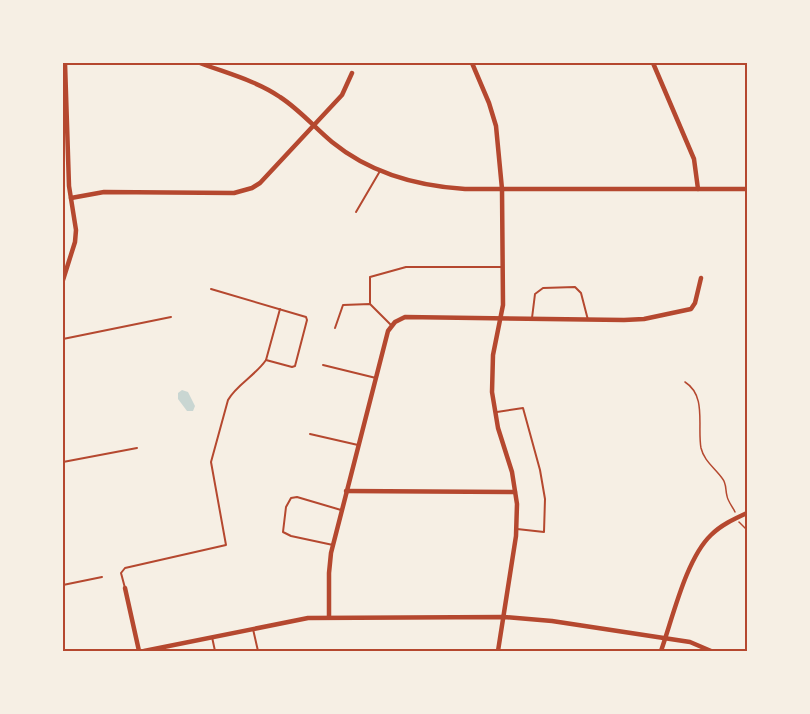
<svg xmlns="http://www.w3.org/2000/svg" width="810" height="714" viewBox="0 0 810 714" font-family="Arial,sans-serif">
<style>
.water{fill:#c9d6d2}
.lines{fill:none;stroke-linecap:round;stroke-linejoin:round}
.path{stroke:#b5482f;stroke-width:1.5}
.service{stroke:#b5482f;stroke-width:2}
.minor{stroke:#b5482f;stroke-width:4.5}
.neatline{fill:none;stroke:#b5482f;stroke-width:2}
</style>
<rect width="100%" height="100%" fill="#f6efe4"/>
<path class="water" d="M 182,390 L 188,392 L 195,406 L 193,411 L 187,411 L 178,399 L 178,393 Z"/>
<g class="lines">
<g class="path">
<path d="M 685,382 C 707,396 697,426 701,448 C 704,461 715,468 722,478 C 727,484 725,489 727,496 C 728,502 733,507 735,512"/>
<path d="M 739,522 L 747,530"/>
</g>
<g class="service">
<path d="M 356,212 L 380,171"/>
<path d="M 370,304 L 370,277 L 406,267 L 501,267"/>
<path d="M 532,318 L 535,294 L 543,288 L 575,287 L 581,293 L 588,320"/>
<path d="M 335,328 L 343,305 L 370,304 L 391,325"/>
<path d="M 63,339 L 171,317"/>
<path d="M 266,360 L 280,309"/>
<path d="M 323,365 L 376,378"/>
<path d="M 497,412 L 523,408 L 540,470 L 545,499 L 544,532 L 517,529"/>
<path d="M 310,434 L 358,445"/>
<path d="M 63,462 L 137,448"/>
<path d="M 333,545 L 291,536 L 283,532 L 286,507 L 291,498 L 297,497 L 341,510"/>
<path d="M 63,585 L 102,577"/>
<path d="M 125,588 L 121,573 L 125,568 L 226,545 L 211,462 L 228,400 C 236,385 255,376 266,360 L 292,367 L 295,366 L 307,320 L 306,317 L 211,289"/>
<path d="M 253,629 L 258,651"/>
<path d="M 212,637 L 215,651"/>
</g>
<g class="minor">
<path d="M 200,63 C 226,73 257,81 280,97 C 300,110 315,128 332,142 C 370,173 417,186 465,189 L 747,189"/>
<path d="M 472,63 L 489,103 L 496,126 L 502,189 L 503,305 L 493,355 L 492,392 L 498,428 L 512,472 L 517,504 L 516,536 L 498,651"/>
<path d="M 653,63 L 694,159 L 698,189"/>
<path d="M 71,198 L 104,192 L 234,193 L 252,188 L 260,183 L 342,95 L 352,73"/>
<path d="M 63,280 L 75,242 L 76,230 L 69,186 L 65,63"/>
<path d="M 346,491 L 515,492"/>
<path d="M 125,588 L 139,651"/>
<path d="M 329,617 L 329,573 L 331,553 L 388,331 L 395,322 L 405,317 L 624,320 L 644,319 L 691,309 L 695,303 L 701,278"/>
<path d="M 144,651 L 308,618 L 504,617 L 552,621 L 690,642 L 711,651"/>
<path d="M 661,651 C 673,617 686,559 711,535 C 721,525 734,519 747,513"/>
</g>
</g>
<rect width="810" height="714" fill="none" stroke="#f6efe4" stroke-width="129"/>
<rect x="64" y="64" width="682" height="586" class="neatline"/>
</svg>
